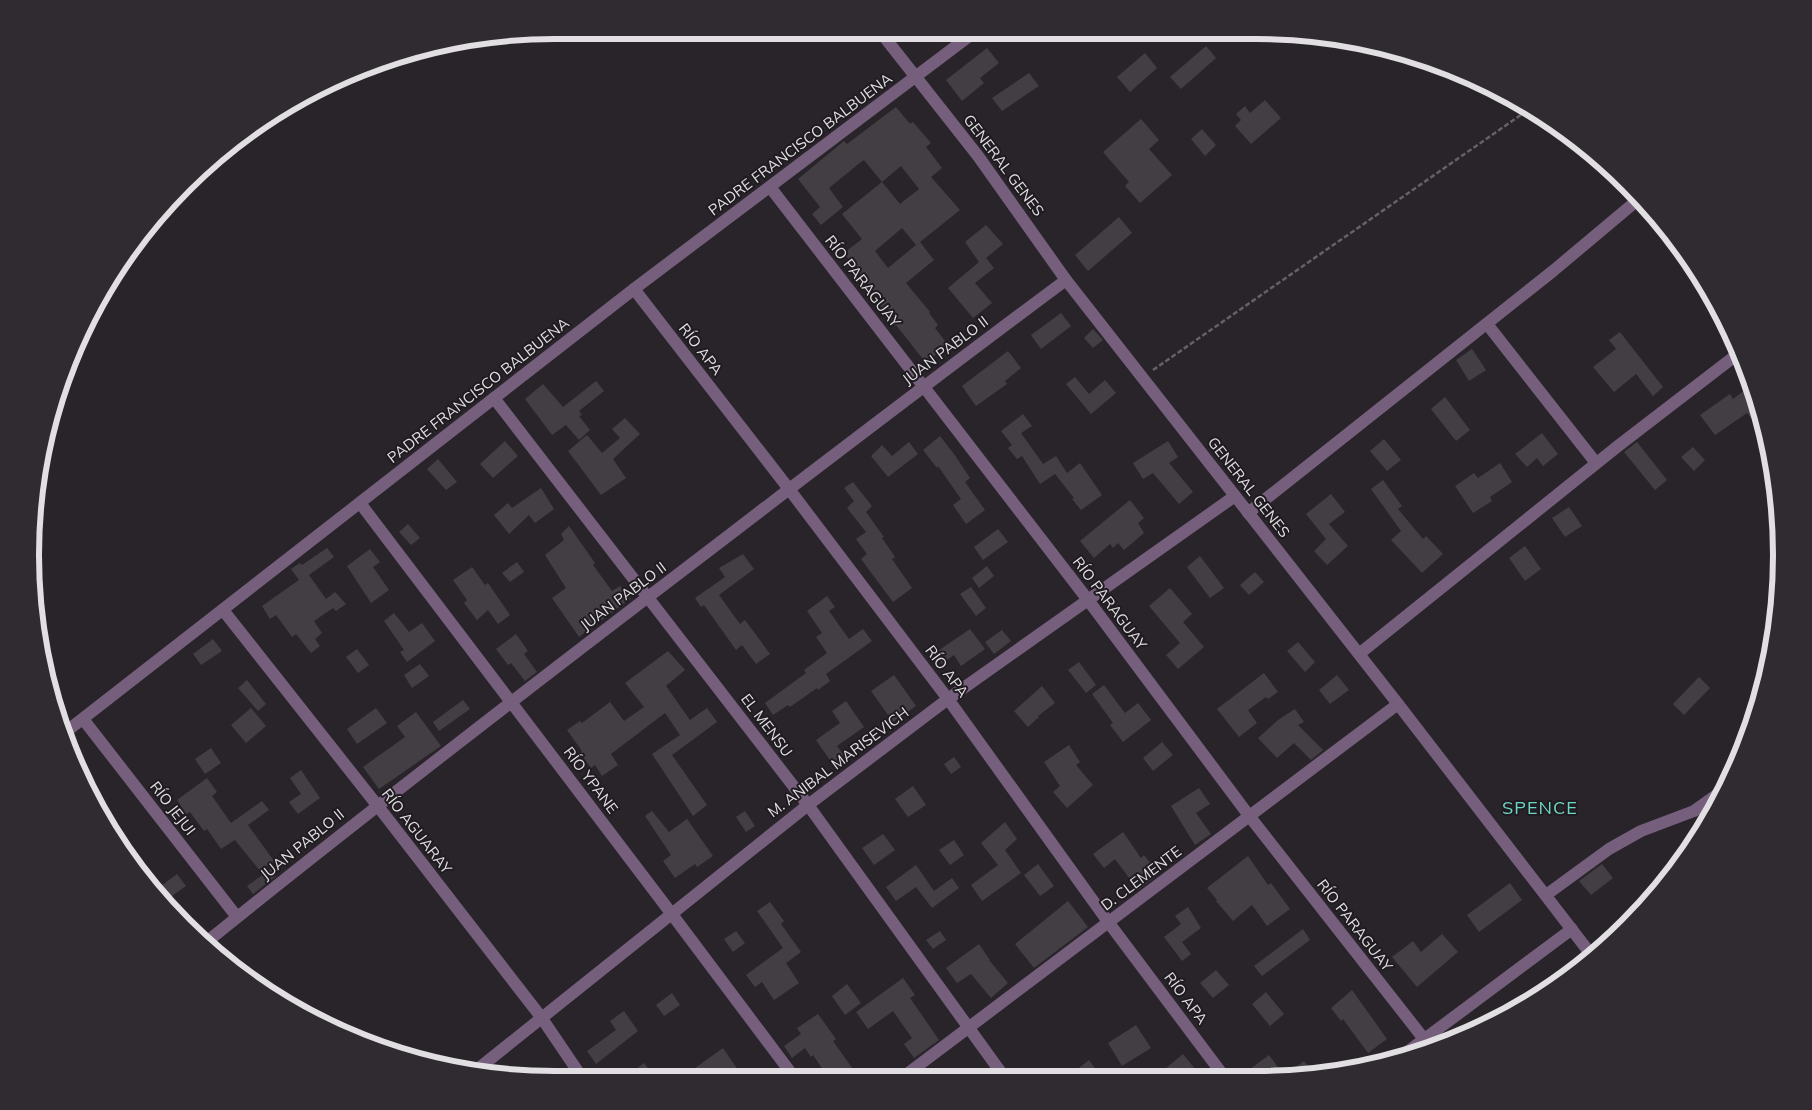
<svg xmlns="http://www.w3.org/2000/svg" width="1812" height="1110" viewBox="0 0 1812 1110" font-family="Mulish,sans-serif">
<style>
.building{fill:#433e44;fill-rule:evenodd}
.lines{fill:none;stroke-linecap:round;stroke-linejoin:round}
.path{stroke:#666167;stroke-width:2.5;stroke-dasharray:5 2.5;stroke-linecap:butt}
.street{stroke:#765f7d;stroke-width:12}
.labels{text-anchor:middle;dominant-baseline:central;stroke-width:4;stroke-linejoin:round;paint-order:stroke}
.street-label{font-size:15px;fill:#e2dfe3;stroke:#1f1b20}
.quarter-label{font-size:18px;letter-spacing:1px;fill:#6dd5c4;stroke:#1f1b20}
.rim{fill:none;stroke:#e2dfe3;stroke-width:6}
</style>
<rect width="100%" height="100%" fill="#29242a"/>
<g class="building">
<path d="M 1206,46 L 1216,58 L 1181,89 L 1170,77 Z"/>
<path d="M 987,48 L 999,63 L 980,78 L 984,83 L 962,101 L 946,80 Z"/>
<path d="M 1145,53 L 1157,68 L 1130,92 L 1117,77 Z"/>
<path d="M 1029,73 L 1039,86 L 1002,111 L 992,98 Z"/>
<path d="M 1265,100 L 1281,118 L 1251,144 L 1235,126 L 1241,120 L 1236,114 L 1245,106 L 1250,113 Z"/>
<path d="M 896,107 L 910,124 L 913,122 L 931,143 L 926,147 L 942,168 L 931,177 L 960,210 L 920,242 L 934,260 L 906,283 L 930,312 L 929,313 L 938,325 L 935,328 L 948,345 L 926,363 L 896,325 L 895,326 L 885,314 L 886,313 L 869,292 L 871,289 L 844,253 L 862,239 L 842,214 L 882,182 L 864,160 L 861,162 L 829,188 L 843,207 L 821,225 L 812,214 L 820,207 L 798,179 L 844,141 L 847,144 ZM 901,166 L 919,189 L 900,204 L 882,182 ZM 902,228 L 916,245 L 888,268 L 875,251 Z"/>
<path d="M 1141,119 L 1159,140 L 1149,149 L 1172,175 L 1140,203 L 1125,186 L 1129,182 L 1103,152 Z"/>
<path d="M 1202,129 L 1216,145 L 1205,156 L 1191,139 Z"/>
<path d="M 1119,217 L 1132,233 L 1088,271 L 1075,255 Z"/>
<path d="M 986,225 L 1003,244 L 986,258 L 994,268 L 975,283 L 992,303 L 973,318 L 948,288 L 979,262 L 965,242 Z"/>
<path d="M 1061,313 L 1071,326 L 1041,349 L 1031,335 Z"/>
<path d="M 1093,329 L 1103,340 L 1093,348 L 1084,338 Z"/>
<path d="M 1620,332 L 1663,387 L 1653,396 L 1636,374 L 1614,392 L 1593,367 L 1616,349 L 1609,340 Z"/>
<path d="M 1472,349 L 1486,370 L 1469,381 L 1456,360 Z"/>
<path d="M 1008,351 L 1021,368 L 1005,381 L 1007,384 L 976,406 L 962,386 Z"/>
<path d="M 1075,377 L 1089,394 L 1105,380 L 1116,393 L 1091,414 L 1066,384 Z"/>
<path d="M 596,381 L 604,391 L 579,411 L 582,415 L 579,416 L 590,430 L 579,440 L 566,425 L 552,435 L 525,399 L 543,384 L 563,407 Z"/>
<path d="M 1753,384 L 1766,436 L 1747,413 L 1715,435 L 1700,415 L 1730,394 L 1733,399 Z"/>
<path d="M 1445,397 L 1470,430 L 1456,441 L 1431,409 Z"/>
<path d="M 1023,414 L 1032,426 L 1021,433 L 1043,464 L 1056,456 L 1067,473 L 1080,463 L 1102,495 L 1081,510 L 1072,499 L 1074,498 L 1055,474 L 1040,484 L 1022,456 L 1017,459 L 1008,448 L 1012,445 L 1001,431 Z"/>
<path d="M 625,418 L 640,434 L 613,459 L 626,478 L 601,495 L 568,451 L 587,435 L 602,453 L 620,438 L 612,429 Z"/>
<path d="M 1542,433 L 1558,454 L 1543,466 L 1537,458 L 1527,467 L 1515,454 Z"/>
<path d="M 940,436 L 954,454 L 970,478 L 965,482 L 985,510 L 966,524 L 953,505 L 961,499 L 938,466 L 937,468 L 923,450 Z"/>
<path d="M 1384,439 L 1401,460 L 1387,471 L 1370,451 Z"/>
<path d="M 505,441 L 518,456 L 493,478 L 480,464 Z"/>
<path d="M 1168,441 L 1178,457 L 1169,463 L 1193,492 L 1179,504 L 1153,473 L 1143,479 L 1133,463 Z"/>
<path d="M 909,442 L 918,454 L 888,477 L 871,456 L 882,445 L 892,456 Z"/>
<path d="M 1637,442 L 1667,480 L 1655,490 L 1624,452 Z"/>
<path d="M 1693,447 L 1705,460 L 1694,471 L 1681,457 Z"/>
<path d="M 438,459 L 457,482 L 446,490 L 427,469 Z"/>
<path d="M 1500,463 L 1512,482 L 1490,497 L 1492,501 L 1473,513 L 1455,486 L 1474,473 L 1478,478 Z"/>
<path d="M 1383,480 L 1402,506 L 1398,509 L 1423,539 L 1426,536 L 1443,554 L 1422,573 L 1391,540 L 1401,531 L 1371,489 Z"/>
<path d="M 853,482 L 872,506 L 866,512 L 884,537 L 882,538 L 895,557 L 892,559 L 912,588 L 893,602 L 861,559 L 867,554 L 856,539 L 866,532 L 847,508 L 854,501 L 844,488 Z"/>
<path d="M 541,488 L 554,509 L 535,523 L 529,515 L 509,534 L 494,515 L 508,503 L 512,508 Z"/>
<path d="M 1331,494 L 1345,512 L 1329,524 L 1348,546 L 1327,565 L 1314,551 L 1326,539 L 1306,514 Z"/>
<path d="M 1130,500 L 1144,518 L 1138,523 L 1144,533 L 1124,550 L 1118,543 L 1113,548 L 1110,544 L 1094,558 L 1080,541 Z"/>
<path d="M 1569,507 L 1582,526 L 1565,537 L 1552,518 Z"/>
<path d="M 408,524 L 420,538 L 411,545 L 399,532 Z"/>
<path d="M 569,526 L 595,563 L 593,565 L 612,591 L 620,586 L 630,599 L 579,637 L 552,598 L 566,588 L 545,555 L 564,540 L 561,534 Z"/>
<path d="M 998,529 L 1008,542 L 983,560 L 974,547 Z"/>
<path d="M 1525,546 L 1541,569 L 1525,581 L 1509,558 Z"/>
<path d="M 327,548 L 334,557 L 309,575 L 326,599 L 335,592 L 346,604 L 336,611 L 333,608 L 314,621 L 322,633 L 315,639 L 320,646 L 311,653 L 296,634 L 292,637 L 276,615 L 270,619 L 262,606 L 299,580 L 291,569 L 300,563 L 302,565 Z"/>
<path d="M 370,549 L 380,562 L 373,567 L 389,590 L 371,603 L 347,566 Z"/>
<path d="M 743,554 L 754,569 L 719,595 L 740,624 L 745,620 L 770,654 L 756,664 L 742,645 L 736,650 L 704,605 L 701,607 L 695,598 L 725,577 L 719,568 Z"/>
<path d="M 1200,556 L 1224,588 L 1210,598 L 1187,567 Z"/>
<path d="M 517,562 L 524,572 L 510,582 L 502,573 Z"/>
<path d="M 987,566 L 994,576 L 979,588 L 972,578 Z"/>
<path d="M 472,567 L 485,585 L 488,583 L 510,615 L 498,624 L 488,610 L 477,620 L 464,603 L 467,600 L 453,580 Z"/>
<path d="M 1255,572 L 1264,582 L 1249,595 L 1240,585 Z"/>
<path d="M 971,587 L 986,608 L 976,616 L 960,594 Z"/>
<path d="M 1170,588 L 1192,614 L 1183,622 L 1204,647 L 1178,669 L 1166,655 L 1180,643 L 1149,606 Z"/>
<path d="M 827,596 L 835,607 L 829,611 L 849,639 L 863,629 L 872,641 L 826,674 L 830,681 L 818,690 L 817,688 L 790,707 L 788,705 L 773,715 L 765,703 L 806,673 L 804,670 L 827,653 L 816,637 L 822,633 L 807,611 Z"/>
<path d="M 394,613 L 409,632 L 422,623 L 435,641 L 407,662 L 400,652 L 404,650 L 384,621 Z"/>
<path d="M 970,629 L 985,649 L 961,666 L 954,655 L 942,664 L 935,653 Z"/>
<path d="M 1002,630 L 1011,641 L 994,654 L 985,642 Z"/>
<path d="M 516,634 L 528,651 L 524,654 L 537,672 L 525,681 L 511,663 L 508,665 L 496,649 Z"/>
<path d="M 213,639 L 222,651 L 201,665 L 193,654 Z"/>
<path d="M 1298,642 L 1315,662 L 1305,672 L 1287,651 Z"/>
<path d="M 357,649 L 369,665 L 358,673 L 346,657 Z"/>
<path d="M 668,651 L 685,670 L 666,686 L 690,720 L 707,708 L 717,722 L 672,755 L 707,805 L 693,816 L 652,754 L 680,735 L 665,713 L 611,754 L 618,765 L 602,776 L 595,765 L 591,768 L 580,753 L 582,751 L 567,730 L 580,721 L 582,723 L 610,702 L 624,721 L 644,707 L 625,683 Z"/>
<path d="M 1079,662 L 1096,685 L 1086,693 L 1068,670 Z"/>
<path d="M 420,664 L 429,676 L 412,688 L 404,675 Z"/>
<path d="M 1264,673 L 1278,692 L 1268,699 L 1266,697 L 1248,710 L 1257,723 L 1239,737 L 1217,709 Z"/>
<path d="M 894,675 L 916,706 L 893,722 L 871,691 Z"/>
<path d="M 1337,675 L 1349,690 L 1330,704 L 1319,690 Z"/>
<path d="M 1699,677 L 1710,688 L 1684,715 L 1673,704 Z"/>
<path d="M 247,680 L 266,704 L 258,711 L 238,688 Z"/>
<path d="M 1104,685 L 1125,713 L 1138,703 L 1151,720 L 1123,742 L 1110,725 L 1113,723 L 1092,694 Z"/>
<path d="M 1042,686 L 1055,703 L 1038,716 L 1039,717 L 1028,727 L 1014,711 Z"/>
<path d="M 463,700 L 470,709 L 439,731 L 433,722 Z"/>
<path d="M 846,701 L 864,727 L 837,746 L 848,761 L 836,769 L 816,740 L 840,723 L 832,711 Z"/>
<path d="M 251,708 L 266,726 L 246,743 L 231,725 Z"/>
<path d="M 376,708 L 387,723 L 357,744 L 347,729 Z"/>
<path d="M 1295,709 L 1304,722 L 1298,725 L 1323,750 L 1311,760 L 1294,743 L 1277,758 L 1258,738 L 1278,720 Z"/>
<path d="M 416,712 L 441,746 L 379,789 L 363,767 L 405,737 L 397,726 Z"/>
<path d="M 1162,742 L 1173,755 L 1153,771 L 1143,758 Z"/>
<path d="M 1069,745 L 1080,762 L 1076,765 L 1093,785 L 1067,808 L 1053,792 L 1060,786 L 1044,762 Z"/>
<path d="M 211,748 L 221,763 L 205,774 L 195,759 Z"/>
<path d="M 954,757 L 961,767 L 951,774 L 944,764 Z"/>
<path d="M 301,770 L 320,798 L 298,814 L 289,802 L 301,794 L 290,778 Z"/>
<path d="M 207,778 L 217,792 L 212,796 L 231,823 L 262,801 L 269,810 L 248,825 L 274,861 L 260,871 L 235,840 L 221,849 L 207,829 L 204,831 L 190,812 L 186,814 L 177,800 Z"/>
<path d="M 913,786 L 926,805 L 908,817 L 895,799 Z"/>
<path d="M 1199,788 L 1210,804 L 1196,813 L 1211,834 L 1195,845 L 1171,806 Z"/>
<path d="M 652,811 L 669,832 L 687,819 L 713,856 L 697,867 L 695,864 L 675,878 L 663,861 L 671,855 L 645,816 Z"/>
<path d="M 745,811 L 755,826 L 746,832 L 736,817 Z"/>
<path d="M 1005,822 L 1017,839 L 1005,850 L 1021,873 L 982,901 L 971,885 L 998,865 L 981,843 Z"/>
<path d="M 1123,832 L 1141,858 L 1144,855 L 1159,874 L 1138,890 L 1115,859 L 1104,868 L 1093,854 Z"/>
<path d="M 883,834 L 895,850 L 874,865 L 862,848 Z"/>
<path d="M 954,840 L 964,855 L 950,865 L 939,850 Z"/>
<path d="M 1248,856 L 1268,885 L 1271,883 L 1290,909 L 1267,926 L 1252,905 L 1233,921 L 1216,901 L 1217,900 L 1207,888 Z"/>
<path d="M 1038,864 L 1054,886 L 1040,896 L 1024,875 Z"/>
<path d="M 1602,864 L 1613,878 L 1591,895 L 1579,881 Z"/>
<path d="M 916,865 L 934,891 L 952,878 L 959,888 L 932,908 L 916,887 L 896,901 L 886,887 Z"/>
<path d="M 271,869 L 276,876 L 253,894 L 247,886 Z"/>
<path d="M 177,874 L 186,886 L 165,901 L 157,889 Z"/>
<path d="M 1510,883 L 1522,900 L 1479,932 L 1467,915 Z"/>
<path d="M 1068,901 L 1088,927 L 1034,968 L 1015,944 Z"/>
<path d="M 770,902 L 784,921 L 781,924 L 801,952 L 786,963 L 799,983 L 774,1000 L 762,982 L 755,987 L 746,975 L 783,948 L 757,911 Z"/>
<path d="M 1188,907 L 1201,928 L 1182,942 L 1191,954 L 1182,961 L 1164,937 L 1181,924 L 1175,916 Z"/>
<path d="M 1303,929 L 1310,940 L 1262,976 L 1254,966 Z"/>
<path d="M 736,931 L 745,943 L 733,952 L 724,939 Z"/>
<path d="M 940,931 L 946,940 L 933,949 L 926,940 Z"/>
<path d="M 1442,934 L 1458,952 L 1417,987 L 1392,957 L 1413,941 L 1421,952 Z"/>
<path d="M 979,944 L 990,960 L 989,960 L 1008,983 L 991,998 L 971,974 L 957,983 L 946,968 Z"/>
<path d="M 1216,970 L 1229,985 L 1213,998 L 1200,983 Z"/>
<path d="M 903,978 L 915,995 L 910,998 L 939,1040 L 914,1058 L 904,1044 L 912,1038 L 893,1011 L 868,1029 L 856,1012 Z"/>
<path d="M 847,984 L 861,1003 L 845,1015 L 832,996 Z"/>
<path d="M 1352,990 L 1387,1039 L 1368,1053 L 1343,1019 L 1341,1021 L 1331,1008 Z"/>
<path d="M 1266,992 L 1284,1014 L 1270,1026 L 1252,1004 Z"/>
<path d="M 672,993 L 680,1005 L 664,1016 L 656,1005 Z"/>
<path d="M 624,1011 L 638,1031 L 596,1064 L 587,1051 L 616,1030 L 610,1021 Z"/>
<path d="M 818,1014 L 836,1039 L 833,1041 L 855,1072 L 849,1077 L 828,1077 L 813,1055 L 811,1057 L 805,1048 L 792,1058 L 784,1046 L 801,1034 L 797,1028 Z"/>
<path d="M 1136,1025 L 1151,1048 L 1122,1066 L 1108,1043 Z"/>
<path d="M 723,1048 L 743,1077 L 684,1076 Z"/>
<path d="M 1183,1054 L 1195,1069 L 1184,1078 L 1154,1078 Z"/>
<path d="M 1269,1055 L 1280,1070 L 1267,1079 L 1258,1079 L 1250,1069 Z"/>
<path d="M 1089,1060 L 1102,1078 L 1066,1078 Z"/>
<path d="M 1304,1061 L 1314,1074 L 1292,1079 L 1280,1079 Z"/>
<path d="M 644,1063 L 654,1076 L 627,1076 Z"/>
</g>
<g class="lines">
<path class="path" d="M 1153,370 L 1528,110"/>
<g class="street">
<path d="M 882,34 L 978,156 L 1066,280 L 1398,704 L 1593,957"/>
<path d="M 770,187 L 1088,600 L 1250,817 L 1424,1039"/>
<path d="M 634,289 L 789,489 L 948,699 L 1109,923 L 1226,1079"/>
<path d="M 1487,324 L 1596,463"/>
<path d="M 494,398 L 808,805 L 1005,1078"/>
<path d="M 360,503 L 671,913 L 794,1077"/>
<path d="M 1248,513 L 1553,271 L 1640,198"/>
<path d="M 223,610 L 377,805 L 541,1017 L 581,1076"/>
<path d="M 1359,654 L 1618,446 L 1739,353"/>
<path d="M 83,719 L 237,917"/>
<path d="M 63,734 L 634,289 L 972,34"/>
<path d="M 1546,895 L 1609,849 L 1641,831 L 1694,811 L 1728,787"/>
<path d="M 204,944 C 350,826 499,711 648,597 C 787,491 926,384 1066,280"/>
<path d="M 1399,1058 L 1572,929"/>
<path d="M 474,1072 L 808,805 L 948,699 L 1235,496"/>
<path d="M 903,1077 L 1398,704"/>
</g>
</g>
<g class="labels">
<g class="street-label">
<text transform="translate(800 144) rotate(-37)">PADRE FRANCISCO BALBUENA</text>
<text transform="translate(1004 165) rotate(53)">GENERAL GENES</text>
<text transform="translate(863 281) rotate(52)">RÍO PARAGUAY</text>
<text transform="translate(701 349) rotate(52)">RÍO APA</text>
<text transform="translate(945 350) rotate(-37)">JUAN PABLO II</text>
<text transform="translate(478 390) rotate(-38)">PADRE FRANCISCO BALBUENA</text>
<text transform="translate(1249 487) rotate(52)">GENERAL GENES</text>
<text transform="translate(623 596) rotate(-37)">JUAN PABLO II</text>
<text transform="translate(1110 603) rotate(53)">RÍO PARAGUAY</text>
<text transform="translate(947 671) rotate(53)">RÍO APA</text>
<text transform="translate(767 725) rotate(53)">EL MENSU</text>
<text transform="translate(838 762) rotate(-37)">M. ANIBAL MARISEVICH</text>
<text transform="translate(591 780) rotate(53)">RÍO YPANE</text>
<text transform="translate(173 808) rotate(52)">RÍO JEJUI</text>
<text transform="translate(417 831) rotate(52)">RÍO AGUARAY</text>
<text transform="translate(302 844) rotate(-39)">JUAN PABLO II</text>
<text transform="translate(1141 878) rotate(-37)">D. CLEMENTE</text>
<text transform="translate(1355 925) rotate(52)">RÍO PARAGUAY</text>
<text transform="translate(1186 998) rotate(53)">RÍO APA</text>
</g>
<g class="quarter-label">
<text x="1540" y="807">SPENCE</text>
</g>
</g>
<path d="M0 0H1812V1110H0ZM555 39H1257A516 516 0 0 1 1773 555V555A516 516 0 0 1 1257 1071H555A516 516 0 0 1 39 555V555A516 516 0 0 1 555 39Z" fill="#2f2b30" fill-rule="evenodd"/>
<path class="rim" d="M555 39H1257A516 516 0 0 1 1773 555V555A516 516 0 0 1 1257 1071H555A516 516 0 0 1 39 555V555A516 516 0 0 1 555 39Z"/>
</svg>
